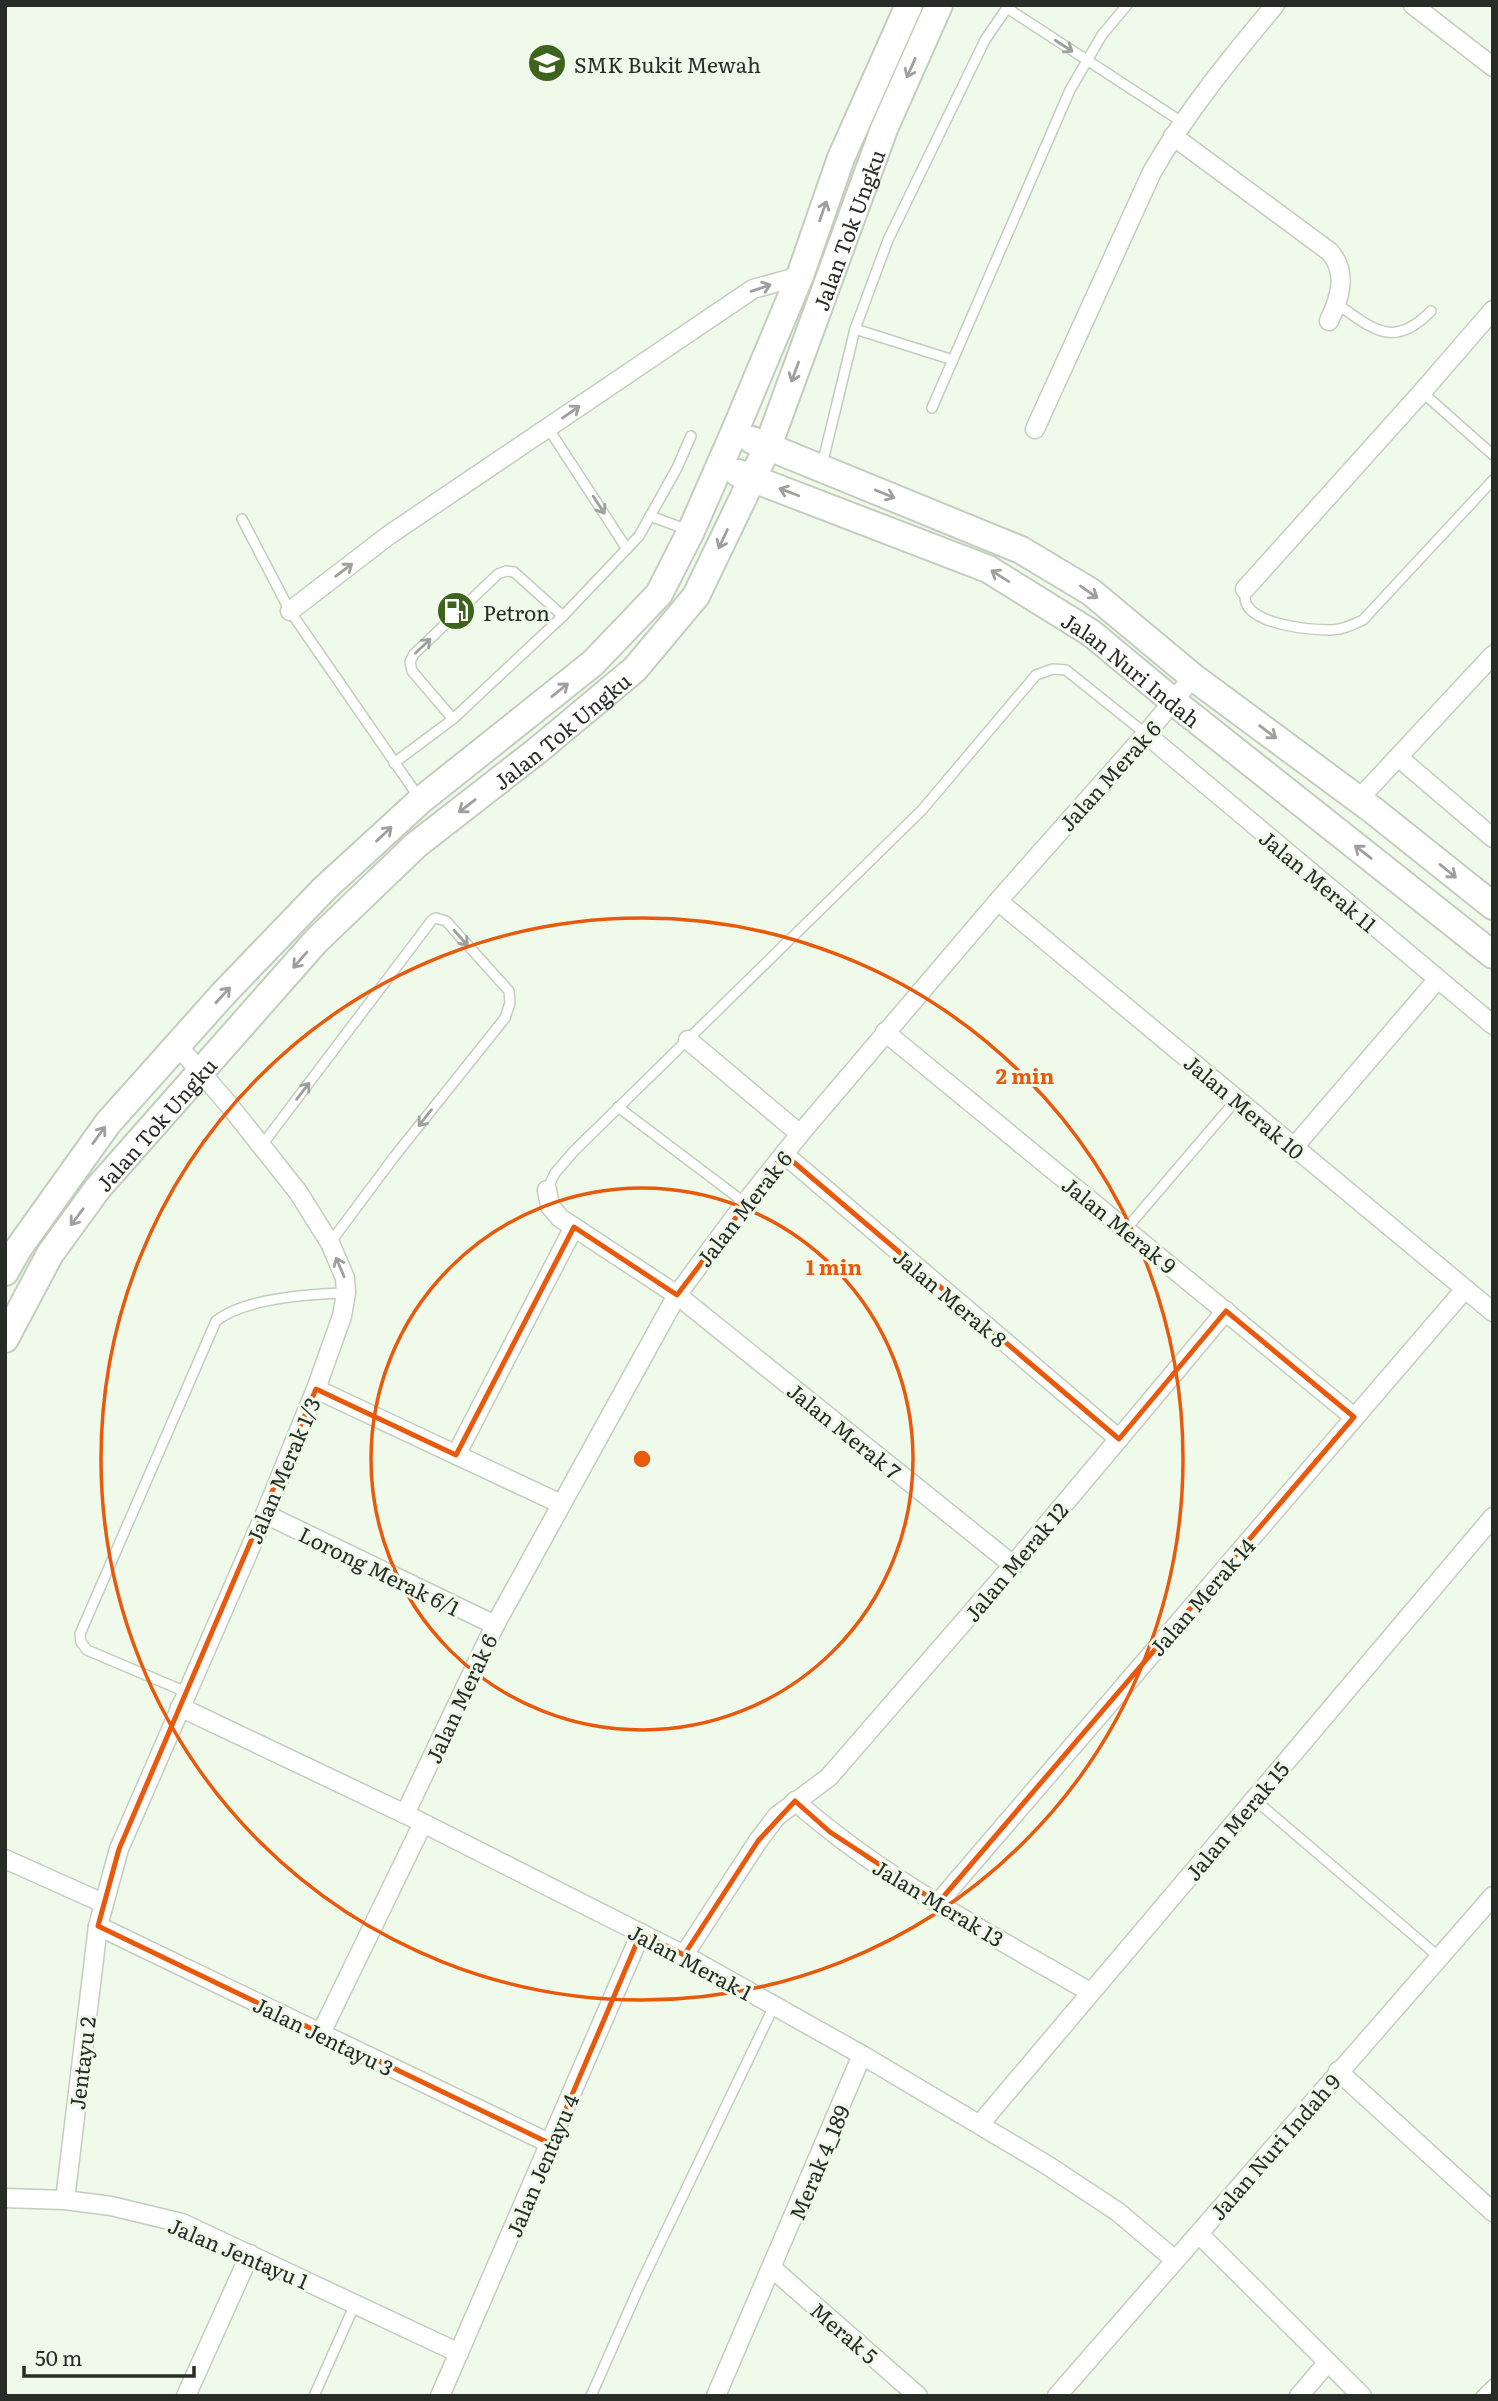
<svg xmlns="http://www.w3.org/2000/svg" width="1498" height="2401" viewBox="0 0 1498 2401" font-family="Literata,serif">
<style>
.lines{fill:none;stroke-linecap:round;stroke-linejoin:round}
.service-casing{stroke:#c3cdbe;stroke-width:12}
.minor-casing{stroke:#c3cdbe;stroke-width:21}
.secondary-casing{stroke:#c3cdbe;stroke-width:30}
.service{stroke:#fff;stroke-width:9}
.minor{stroke:#fff;stroke-width:18}
.secondary{stroke:#fff;stroke-width:26}
.oneway{stroke:#9ea09d}
.marked{fill:none;stroke:#e8590c;stroke-width:5;stroke-linejoin:round}
.ring{fill:none;stroke:#e8590c;stroke-width:3.5}
.labels{text-anchor:middle;dominant-baseline:central;stroke-width:6;stroke-linejoin:round;paint-order:stroke}
.poi-label{font-size:21px;fill:#282c26;stroke:#f0faea;text-anchor:start}
.street-label{font-size:21px;fill:#282c26;stroke:#f0faea}
.centre{fill:#e8590c;stroke:#f0faea;stroke-width:3.5}
.ring-label{font-size:21px;text-anchor:middle;font-weight:bold;fill:#e8590c;stroke:#f0faea;stroke-width:6;stroke-linejoin:round;paint-order:stroke}
</style>
<rect width="100%" height="100%" fill="#f0faea"/>
<g class="lines">
<defs>
<g id="service">
<path d="M 1007,8 L 1182,122"/>
<path d="M 1337,304 C 1374,330 1394,349 1431,311"/>
<path d="M 855,329 L 953,360"/>
<path d="M 1422,392 L 1493,455"/>
<path d="M 932,408 L 1070,90 L 1102,35 L 1127,5"/>
<path d="M 548,428 L 627,549"/>
<path d="M 822,465 L 855,329 L 888,240 L 985,40 L 1009,5"/>
<path d="M 650,516 L 688,530"/>
<path d="M 242,519 L 290,611 L 420,799"/>
<path d="M 1245,589 C 1245,594 1244,601 1247,605 C 1258,625 1310,630 1331,630 C 1342,630 1352,625 1363,620 L 1493,480"/>
<path d="M 453,719 L 412,671 L 410,662 L 414,654 L 498,574 L 506,571 L 514,572 L 563,616"/>
<path d="M 394,763 L 453,719 L 563,616 L 639,536 L 677,468 L 691,436"/>
<path d="M 618,1107 L 745,1203"/>
<path d="M 262,1145 L 432,920 L 436,918 L 446,921 L 509,991 L 510,1003 L 505,1018 L 394,1157 L 330,1243"/>
<path d="M 547,1190 L 555,1173 L 574,1151 L 922,810 L 1036,675 L 1053,669 L 1066,670 L 1146,734"/>
<path d="M 1126,1229 L 1237,1099"/>
<path d="M 186,1692 L 87,1650 L 81,1642 L 80,1634 L 216,1321 C 245,1298 310,1294 346,1293"/>
<path d="M 1254,1799 L 1439,1957"/>
<path d="M 314,2396 L 355,2304"/>
<path d="M 591,2396 L 641,2283 L 774,2006"/>
<path d="M 1481,2396 L 1493,2384"/>
</g>
<g id="minor">
<path d="M 1413,5 L 1493,67"/>
<path d="M 1173,136 L 1330,252 C 1348,273 1340,298 1329,321"/>
<path d="M 1035,429 L 1152,172 C 1187,111 1230,59 1275,5"/>
<path d="M 1245,589 L 1422,392 L 1493,310"/>
<path d="M 290,611 L 389,535 L 753,289 L 800,276"/>
<path d="M 1146,734 L 1493,1025"/>
<path d="M 1398,757 L 1493,838"/>
<path d="M 1358,800 L 1493,655"/>
<path d="M 998,901 L 1493,1312"/>
<path d="M 885,1032 L 1354,1417"/>
<path d="M 688,1040 L 800,1134"/>
<path d="M 1294,1147 L 1437,980"/>
<path d="M 784,1154 L 1119,1439"/>
<path d="M 547,1190 L 550,1206 L 560,1218 L 677,1295 L 1013,1565"/>
<path d="M 316,1389 L 561,1504"/>
<path d="M 456,1455 L 574,1227"/>
<path d="M 265,1514 L 495,1625"/>
<path d="M 180,1707 L 405,1814 L 684,1955 L 862,2055 L 1047,2165 L 1118,2212 L 1175,2260"/>
<path d="M 795,1801 C 883,1879 989,1933 1090,1992"/>
<path d="M 405,1814 L 495,1625 L 677,1295 L 745,1203 L 800,1134 L 998,901 L 1146,734 L 1193,677"/>
<path d="M 5,1859 L 103,1903"/>
<path d="M 938,1903 L 1465,1289"/>
<path d="M 98,1926 L 551,2144"/>
<path d="M 684,1955 L 758,1841 L 777,1816 L 829,1777 L 1013,1565 L 1226,1311"/>
<path d="M 321,2033 L 423,1823"/>
<path d="M 1338,2071 L 1493,2212"/>
<path d="M 980,2124 L 1493,1517"/>
<path d="M 5,2198 L 65,2200 L 111,2206 L 182,2223 L 459,2353"/>
<path d="M 65,2200 L 98,1926 L 119,1849 L 265,1514 L 316,1389 L 342,1316 L 346,1293 L 345,1278 L 330,1243 L 298,1192 L 229,1105 L 178,1046"/>
<path d="M 1199,2234 L 1362,2396"/>
<path d="M 773,2269 L 918,2396"/>
<path d="M 186,2396 L 250,2254"/>
<path d="M 440,2396 L 641,1933"/>
<path d="M 716,2396 L 862,2055"/>
<path d="M 1057,2396 L 1493,1896"/>
<path d="M 1299,2396 L 1327,2363"/>
</g>
<g id="secondary">
<path d="M 752,440 L 1021,550 L 1091,592 L 1193,677 L 1374,811 L 1493,906"/>
<path id="s1" d="M 738,473 L 988,569 L 1091,633 L 1174,702 L 1493,955"/>
<path d="M 5,1272 L 18,1249 L 108,1123 L 224,993 L 325,888 L 421,800 L 593,663 L 659,594 L 691,531 L 734,433 L 800,276 L 841,158 L 909,5"/>
<path id="s2" d="M 5,1339 L 50,1254 L 98,1188 L 316,941 L 416,845 L 538,750 L 635,669 L 696,596 L 768,446 L 884,129 L 939,5"/>
</g>
</defs>
<use href="#service" class="service-casing"/>
<use href="#minor" class="minor-casing"/>
<use href="#secondary" class="secondary-casing"/>
<use href="#service" class="service"/>
<use href="#minor" class="minor"/>
<use href="#secondary" class="secondary"/>
</g>
<defs><path id="oneway-shaft" d="M-6 0H5M1.5-3L5.5 0L1.5 3" fill="none" stroke-width="1.6" stroke-linecap="round" stroke-linejoin="round" transform="scale(1.75)"/></defs>
<g class="oneway">
<use href="#oneway-shaft" transform="translate(1064 46) rotate(33)"/>
<use href="#oneway-shaft" transform="translate(911 68) rotate(114)"/>
<use href="#oneway-shaft" transform="translate(823 211) rotate(-71)"/>
<use href="#oneway-shaft" transform="translate(761 288) rotate(-19)"/>
<use href="#oneway-shaft" transform="translate(795 372) rotate(110)"/>
<use href="#oneway-shaft" transform="translate(571 412) rotate(-35)"/>
<use href="#oneway-shaft" transform="translate(789 492) rotate(-159)"/>
<use href="#oneway-shaft" transform="translate(885 494) rotate(22)"/>
<use href="#oneway-shaft" transform="translate(599 505) rotate(57)"/>
<use href="#oneway-shaft" transform="translate(723 539) rotate(115)"/>
<use href="#oneway-shaft" transform="translate(344 570) rotate(-37)"/>
<use href="#oneway-shaft" transform="translate(1000 576) rotate(-148)"/>
<use href="#oneway-shaft" transform="translate(1089 592) rotate(35)"/>
<use href="#oneway-shaft" transform="translate(423 646) rotate(-44)"/>
<use href="#oneway-shaft" transform="translate(560 690) rotate(-39)"/>
<use href="#oneway-shaft" transform="translate(1268 732) rotate(37)"/>
<use href="#oneway-shaft" transform="translate(467 806) rotate(142)"/>
<use href="#oneway-shaft" transform="translate(384 834) rotate(-43)"/>
<use href="#oneway-shaft" transform="translate(1363 852) rotate(-142)"/>
<use href="#oneway-shaft" transform="translate(1448 871) rotate(39)"/>
<use href="#oneway-shaft" transform="translate(461 938) rotate(48)"/>
<use href="#oneway-shaft" transform="translate(300 960) rotate(131)"/>
<use href="#oneway-shaft" transform="translate(223 995) rotate(-47)"/>
<use href="#oneway-shaft" transform="translate(303 1091) rotate(-52)"/>
<use href="#oneway-shaft" transform="translate(425 1118) rotate(128)"/>
<use href="#oneway-shaft" transform="translate(99 1135) rotate(-54)"/>
<use href="#oneway-shaft" transform="translate(77 1217) rotate(127)"/>
<use href="#oneway-shaft" transform="translate(340 1267) rotate(-113)"/>
</g>
<path class="marked" d="M 784,1154 L 1119,1439 L 1226,1311 L 1354,1417 L 938,1903 L 830,1832 L 795,1801 L 758,1841 L 684,1955 L 641,1933 L 551,2144 L 98,1926 L 119,1849 L 316,1389 L 456,1455 L 574,1227 L 677,1295 Z"/>
<g class="ring">
<circle cx="642" cy="1459" r="271"/>
<circle cx="642" cy="1459" r="541"/>
</g>
<defs>
<symbol id="school-disc" viewBox="-11 -11 22 22"><circle r="9.5" fill="#3d631d" stroke="#f0faea"/><path d="M0-5L7-2L0 1L-7-2ZM-4 1L0 2.5L4 1V4Q0 6-4 4Z" fill="#fff"/></symbol>
<symbol id="fuel-disc" viewBox="-11 -11 22 22"><circle r="9.5" fill="#3d631d" stroke="#f0faea"/><path d="M-5.5-6h7V0h2V4h1.3V-2.5L3-4.5l.8-.8L6-3V5H2.5V1h-1V6h-7ZM-4.2-4.7v3.2H.2V-4.7Z" fill="#fff"/></symbol>
</defs>
<g fill-rule="evenodd">
<use href="#school-disc" x="525" y="41" width="44" height="44"/>
<use href="#fuel-disc" x="434" y="589" width="44" height="44"/>
</g>
<g class="labels">
<g class="poi-label">
<text x="574" y="63">SMK Bukit Mewah</text>
<text x="483" y="611">Petron</text>
</g>
<g class="street-label">
<text stroke="none"><textPath href="#s2" startOffset="1419">Jalan Tok Ungku</textPath></text>
<text stroke="none"><textPath href="#s1" startOffset="443">Jalan Nuri Indah</textPath></text>
<text stroke="none"><textPath href="#s2" startOffset="831">Jalan Tok Ungku</textPath></text>
<text transform="translate(1109 775) rotate(-48)">Jalan Merak 6</text>
<text transform="translate(1319 880) rotate(40)">Jalan Merak 11</text>
<text transform="translate(1245 1106) rotate(40)">Jalan Merak 10</text>
<text stroke="none"><textPath href="#s2" startOffset="264">Jalan Tok Ungku</textPath></text>
<text transform="translate(743 1208) rotate(-52)">Jalan Merak 6</text>
<text transform="translate(1120 1224) rotate(39)">Jalan Merak 9</text>
<text transform="translate(951 1297) rotate(40)">Jalan Merak 8</text>
<text transform="translate(845 1430) rotate(39)">Jalan Merak 7</text>
<text transform="translate(282 1470) rotate(-67)">Jalan Merak 1/3</text>
<text transform="translate(1015 1561) rotate(-50)">Jalan Merak 12</text>
<text transform="translate(380 1570) rotate(26)">Lorong Merak 6/1</text>
<text transform="translate(1201 1596) rotate(-49)">Jalan Merak 14</text>
<text transform="translate(460 1698) rotate(-65)">Jalan Merak 6</text>
<text transform="translate(1236 1820) rotate(-50)">Jalan Merak 15</text>
<text transform="translate(939 1902) rotate(31)">Jalan Merak 13</text>
<text transform="translate(691 1961) rotate(28)">Jalan Merak 1</text>
<text transform="translate(324 2035) rotate(26)">Jalan Jentayu 3</text>
<text transform="translate(81 2063) rotate(-83)">Jentayu 2</text>
<text transform="translate(1274 2146) rotate(-49)">Jalan Nuri Indah 9</text>
<text transform="translate(818 2162) rotate(-67)">Merak 4_189</text>
<text transform="translate(541 2165) rotate(-67)">Jalan Jentayu 4</text>
<text transform="translate(239 2252) rotate(23)">Jalan Jentayu 1</text>
<text transform="translate(845 2332) rotate(41)">Merak 5</text>
</g>
</g>
<circle cx="642" cy="1459" r="10" class="centre"/>
<g class="ring-label">
<text x="1025" y="1084">2 min</text>
<text x="834" y="1275">1 min</text>
</g>
<rect width="1498" height="2401" fill="none" stroke="#282c26" stroke-width="14"/>
<path d="M24 2366v10h170v-10" fill="none" stroke="#282c26" stroke-width="3.5"/>
<text x="35" y="2366" font-size="21" fill="#282c26" stroke="#f0faea" stroke-width="5" paint-order="stroke">50 m</text>
</svg>
